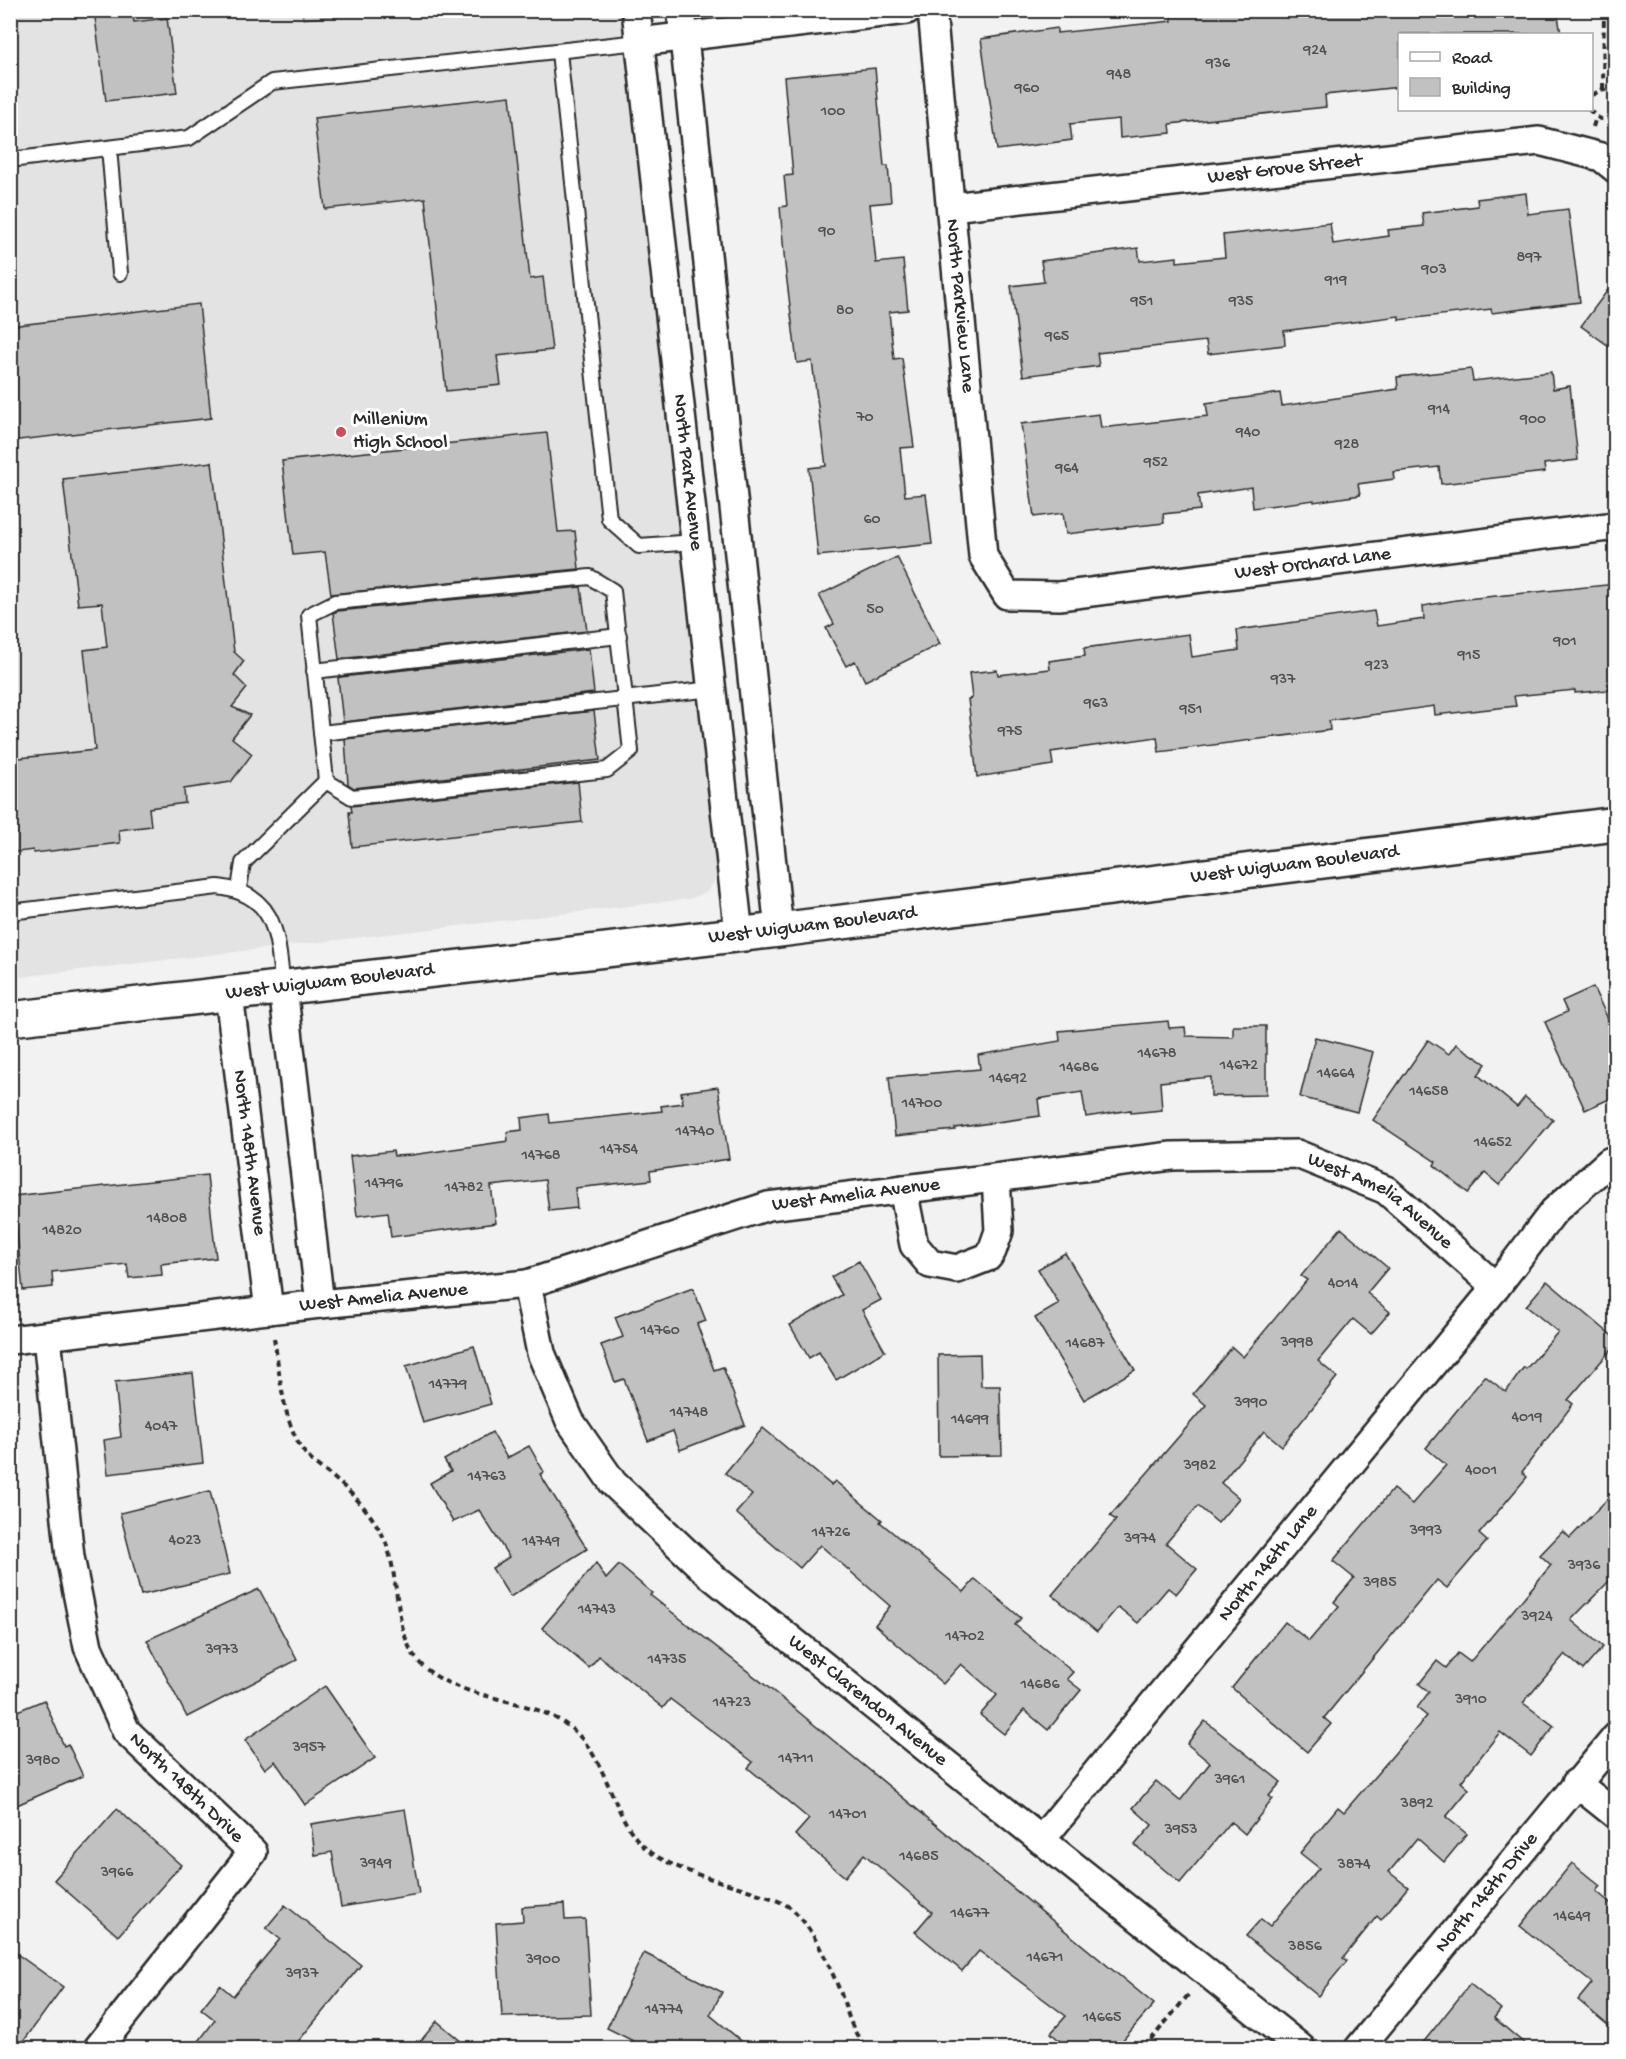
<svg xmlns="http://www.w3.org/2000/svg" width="1626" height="2059" viewBox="0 0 1626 2059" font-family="'Gochi Hand',sans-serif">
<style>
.built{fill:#e3e3e3}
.green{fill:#d5d5d5;stroke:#808080;stroke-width:1.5}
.building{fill:#c1c1c1;stroke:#2b2b2b;stroke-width:1.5}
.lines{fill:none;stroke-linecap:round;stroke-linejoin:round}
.lane-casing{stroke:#2b2b2b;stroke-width:18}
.street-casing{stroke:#2b2b2b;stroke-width:32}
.secondary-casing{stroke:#2b2b2b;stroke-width:38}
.path{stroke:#2b2b2b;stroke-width:4;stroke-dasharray:6 4.5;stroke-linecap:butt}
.lane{stroke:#fff;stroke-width:14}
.street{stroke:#fff;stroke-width:27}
.secondary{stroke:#fff;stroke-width:33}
.poi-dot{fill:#d1495b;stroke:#fff;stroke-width:2}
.labels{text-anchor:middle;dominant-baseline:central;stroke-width:6;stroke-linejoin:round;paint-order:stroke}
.number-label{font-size:16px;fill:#505050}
.street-label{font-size:20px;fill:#2b2b2b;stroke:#fff}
.poi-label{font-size:20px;fill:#2b2b2b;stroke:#fff;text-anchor:start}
</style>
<rect width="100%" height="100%" fill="#f2f2f2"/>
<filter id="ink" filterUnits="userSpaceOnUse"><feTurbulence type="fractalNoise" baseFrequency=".0167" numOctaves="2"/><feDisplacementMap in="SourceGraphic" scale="12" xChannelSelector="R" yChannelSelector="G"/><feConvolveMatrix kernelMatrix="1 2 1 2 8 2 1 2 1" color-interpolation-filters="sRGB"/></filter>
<g filter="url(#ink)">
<path class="built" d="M 10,11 L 627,11 L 717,854 L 717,877 L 707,892 L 689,899 L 11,978 Z"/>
<path class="green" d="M 302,10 L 384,10 L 384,11 L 303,19 Z"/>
<g class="building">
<path d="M 94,10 L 132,10 L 134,22 L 167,18 L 177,93 L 106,101 Z"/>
<path d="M 1217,10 L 1557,10 L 1561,34 L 1400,34 L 1400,87 L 1325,95 L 1326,107 L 1170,124 L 1171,133 L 1120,138 L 1119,119 L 1070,124 L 1072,140 L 997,150 L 981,39 L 1057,28 L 1057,33 L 1172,21 L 1171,16 Z"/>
<path d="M 875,68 L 884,166 L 888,166 L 891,202 L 870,204 L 876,263 L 903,260 L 908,310 L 889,312 L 894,359 L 902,358 L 914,447 L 900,448 L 905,496 L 926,494 L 932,544 L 818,556 L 809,468 L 826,466 L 812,361 L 797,363 L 785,265 L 780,207 L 787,206 L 784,176 L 793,175 L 784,77 Z"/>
<path d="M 510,96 L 530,279 L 543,277 L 552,350 L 497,356 L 501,385 L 446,391 L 425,198 L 325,209 L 314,118 Z"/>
<path d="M 1526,193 L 1528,214 L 1568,209 L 1580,302 L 1492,313 L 1491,309 L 1399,320 L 1399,316 L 1284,331 L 1285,345 L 1208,354 L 1206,341 L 1097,353 L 1099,366 L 1023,376 L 1011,286 L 1044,282 L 1041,261 L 1138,248 L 1140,261 L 1177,257 L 1177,262 L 1225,257 L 1223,235 L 1330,223 L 1333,244 L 1389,236 L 1388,230 L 1424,226 L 1422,213 L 1478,206 L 1477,199 Z"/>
<path d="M 1616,279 L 1616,351 L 1581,326 Z"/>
<path d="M 199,304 L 211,418 L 10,441 L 10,326 Z"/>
<path d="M 1471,369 L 1473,381 L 1551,372 L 1553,389 L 1570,386 L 1578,460 L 1544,464 L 1545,472 L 1441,484 L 1439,467 L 1393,472 L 1394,479 L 1358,484 L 1360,495 L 1314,502 L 1314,500 L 1253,508 L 1251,487 L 1198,495 L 1200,510 L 1163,514 L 1164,523 L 1066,534 L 1063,513 L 1034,517 L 1021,424 L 1099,414 L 1101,428 L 1208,416 L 1206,403 L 1280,393 L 1282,406 L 1398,389 L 1397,377 Z"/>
<path d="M 547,433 L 558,532 L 575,531 L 579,569 L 331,594 L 325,552 L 293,555 L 282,461 Z"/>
<path d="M 212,462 L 234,652 L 244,661 L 234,675 L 247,688 L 232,707 L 250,715 L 232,738 L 252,754 L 231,782 L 184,789 L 185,803 L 149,808 L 151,826 L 119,830 L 120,843 L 34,853 L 33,850 L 10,853 L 10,759 L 95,750 L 84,650 L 107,647 L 102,603 L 78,605 L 63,479 Z"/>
<path d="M 897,557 L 940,644 L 865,681 L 855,661 L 846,666 L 826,628 L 834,624 L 819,595 Z"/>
<path d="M 1616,584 L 1616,684 L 1609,685 L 1609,690 L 1575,693 L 1575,690 L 1514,696 L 1516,706 L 1435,715 L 1434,706 L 1329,721 L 1330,730 L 1159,752 L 1157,737 L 1051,752 L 1053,765 L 977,777 L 968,699 L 972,698 L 969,673 L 997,670 L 998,675 L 1050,669 L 1049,661 L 1085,656 L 1084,648 L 1189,634 L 1192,657 L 1239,650 L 1237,630 L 1374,611 L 1377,626 L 1424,619 L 1423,606 L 1456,600 Z"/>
<path d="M 581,587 L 587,631 L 339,659 L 333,613 L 338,611 Z"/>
<path d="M 589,649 L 594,693 L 343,722 L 338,678 L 341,677 Z"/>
<path d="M 594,711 L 600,760 L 354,788 L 348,784 L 345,739 Z"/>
<path d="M 578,782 L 582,822 L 352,847 L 349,812 L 352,812 L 351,806 Z"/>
<path d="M 1593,987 L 1616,1036 L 1616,1096 L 1585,1110 L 1545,1022 L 1567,1012 L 1562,1001 Z"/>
<path d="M 1168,1021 L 1169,1028 L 1185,1027 L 1186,1036 L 1233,1037 L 1233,1026 L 1266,1026 L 1266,1095 L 1211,1096 L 1211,1077 L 1160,1082 L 1162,1110 L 1131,1113 L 1131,1110 L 1086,1117 L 1082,1092 L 1038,1099 L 1040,1116 L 955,1128 L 955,1130 L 895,1136 L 889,1077 L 980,1069 L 978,1055 L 1060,1041 L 1059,1031 Z"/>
<path d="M 1315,1037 L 1373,1052 L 1357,1112 L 1300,1097 Z"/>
<path d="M 1428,1040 L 1449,1054 L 1456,1044 L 1486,1064 L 1478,1075 L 1517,1107 L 1525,1097 L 1553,1120 L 1499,1185 L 1485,1173 L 1468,1193 L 1434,1165 L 1436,1162 L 1373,1120 Z"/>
<path d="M 718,1087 L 729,1159 L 650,1171 L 651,1180 L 575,1188 L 577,1208 L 549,1211 L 545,1180 L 491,1186 L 496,1223 L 391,1237 L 388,1212 L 357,1216 L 350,1156 L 393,1151 L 394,1156 L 412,1155 L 508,1141 L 507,1132 L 522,1130 L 521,1118 L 549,1114 L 550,1123 L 662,1111 L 661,1106 L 683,1103 L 681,1092 Z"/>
<path d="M 207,1175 L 216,1258 L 161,1264 L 162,1275 L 129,1278 L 127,1264 L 52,1272 L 53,1287 L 23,1290 L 13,1196 Z"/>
<path d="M 1341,1228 L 1388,1268 L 1367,1293 L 1390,1312 L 1371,1334 L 1353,1319 L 1318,1361 L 1337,1377 L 1282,1446 L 1264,1431 L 1221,1483 L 1239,1498 L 1218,1523 L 1198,1506 L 1166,1543 L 1197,1569 L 1176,1594 L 1168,1588 L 1138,1623 L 1118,1607 L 1097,1632 L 1052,1595 L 1116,1520 L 1110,1516 L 1206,1405 L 1193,1394 L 1232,1347 L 1243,1357 L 1307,1280 L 1301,1276 Z"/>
<path d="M 1065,1253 L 1135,1370 L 1084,1400 L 1035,1318 L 1059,1304 L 1038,1269 Z"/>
<path d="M 859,1261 L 881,1300 L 862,1310 L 885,1351 L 836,1380 L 819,1352 L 809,1358 L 790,1325 L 842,1295 L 831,1277 Z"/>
<path d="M 1547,1281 L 1616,1339 L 1616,1344 L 1568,1400 L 1573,1404 L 1522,1472 L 1527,1477 L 1479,1534 L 1487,1541 L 1447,1588 L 1437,1580 L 1324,1718 L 1331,1724 L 1307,1752 L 1232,1688 L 1285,1622 L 1309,1641 L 1339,1606 L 1334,1602 L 1354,1578 L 1333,1561 L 1393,1489 L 1412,1504 L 1446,1465 L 1426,1448 L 1485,1376 L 1506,1392 L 1524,1367 L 1526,1369 L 1558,1332 L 1526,1306 Z"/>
<path d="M 693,1288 L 706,1321 L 697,1324 L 714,1370 L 723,1367 L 745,1425 L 680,1450 L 673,1431 L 648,1441 L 624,1379 L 615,1382 L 601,1345 L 623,1337 L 615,1317 Z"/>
<path d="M 474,1346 L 491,1404 L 423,1423 L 406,1366 Z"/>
<path d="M 980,1354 L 981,1386 L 1000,1386 L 1002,1455 L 939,1456 L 938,1355 Z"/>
<path d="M 193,1373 L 203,1463 L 108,1474 L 104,1440 L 121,1437 L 115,1382 Z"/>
<path d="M 763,1428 L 831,1485 L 835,1481 L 882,1520 L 880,1522 L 964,1592 L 975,1579 L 1021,1618 L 1015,1625 L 1073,1672 L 1067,1679 L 1081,1690 L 1048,1730 L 1024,1710 L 1004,1734 L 980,1715 L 997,1695 L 961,1664 L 943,1684 L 875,1625 L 890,1606 L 820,1545 L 800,1568 L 736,1513 L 752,1495 L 725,1473 Z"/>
<path d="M 492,1432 L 507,1458 L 529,1446 L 544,1472 L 540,1474 L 587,1549 L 510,1597 L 492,1568 L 509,1557 L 479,1510 L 453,1522 L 430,1483 L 451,1471 L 444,1460 Z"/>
<path d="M 1616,1490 L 1616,1574 L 1571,1620 L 1603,1647 L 1583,1670 L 1565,1654 L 1523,1703 L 1554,1726 L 1531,1756 L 1500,1732 L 1461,1782 L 1469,1789 L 1446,1817 L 1467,1834 L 1444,1862 L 1417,1838 L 1389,1872 L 1408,1887 L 1381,1920 L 1377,1916 L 1343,1958 L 1347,1961 L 1318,1996 L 1246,1936 L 1261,1919 L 1270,1926 L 1319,1868 L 1300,1853 L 1338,1807 L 1344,1812 L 1427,1716 L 1417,1708 L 1429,1692 L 1419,1684 L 1437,1661 L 1446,1668 L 1458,1653 L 1470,1662 L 1551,1565 L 1540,1555 L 1563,1531 L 1570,1538 Z"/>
<path d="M 210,1491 L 230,1574 L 141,1595 L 120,1513 Z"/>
<path d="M 596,1563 L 606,1579 L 619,1565 L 652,1593 L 650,1595 L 778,1695 L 1154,2004 L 1115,2049 L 1069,2049 L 1051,2033 L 1066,2016 L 979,1951 L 962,1971 L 915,1932 L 932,1912 L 864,1854 L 845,1877 L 795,1835 L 809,1819 L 748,1768 L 753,1762 L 670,1699 L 663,1708 L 599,1656 L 589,1668 L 542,1628 Z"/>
<path d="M 259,1589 L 297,1660 L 187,1717 L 147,1640 Z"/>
<path d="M 325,1686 L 375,1758 L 305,1805 L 275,1761 L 265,1769 L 245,1740 Z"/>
<path d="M 44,1700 L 64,1746 L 68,1744 L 83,1776 L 10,1808 L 10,1714 Z"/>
<path d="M 1205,1721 L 1281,1782 L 1269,1796 L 1273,1799 L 1245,1834 L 1231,1822 L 1180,1883 L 1135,1845 L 1152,1825 L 1133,1808 L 1156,1781 L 1180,1801 L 1210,1763 L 1187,1744 Z"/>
<path d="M 117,1809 L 181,1865 L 118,1936 L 54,1880 Z"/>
<path d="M 405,1809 L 419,1894 L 341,1907 L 332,1852 L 315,1855 L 311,1824 Z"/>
<path d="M 1572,1863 L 1600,1886 L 1596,1891 L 1616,1908 L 1616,2032 L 1578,2000 L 1592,1983 L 1520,1926 Z"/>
<path d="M 564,1904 L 565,1920 L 585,1919 L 591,2015 L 502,2017 L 496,1923 L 523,1921 L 522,1907 Z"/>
<path d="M 285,1905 L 361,1965 L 292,2049 L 193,2049 L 215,2020 L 201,2009 L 220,1985 L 233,1996 L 280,1939 L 266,1928 Z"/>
<path d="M 10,1949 L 63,1987 L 18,2049 L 10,2049 Z"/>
<path d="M 644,1953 L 722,1992 L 710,2015 L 751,2049 L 649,2049 L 607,2028 Z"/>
<path d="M 1470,1984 L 1501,2009 L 1494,2018 L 1531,2049 L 1418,2049 Z"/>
<path d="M 437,2021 L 470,2049 L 414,2049 Z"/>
</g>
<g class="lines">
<defs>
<g id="lane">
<path d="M 559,52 L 609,519 L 639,546 L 695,542"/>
<path d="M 109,148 L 120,273"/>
<path d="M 10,160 L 189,138 L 272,82 L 639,42"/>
<path d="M 590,577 L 613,591 L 631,751 L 607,770 L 352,797 L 326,781 L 309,615 L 335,602 Z"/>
<path d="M 314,671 L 619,636"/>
<path d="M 321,733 L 712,689"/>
<path d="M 239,889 L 243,863 L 326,781"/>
<path d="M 10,912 L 218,887 C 279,894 277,939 283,988"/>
</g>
<g id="street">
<path id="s1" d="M 636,10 L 739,935"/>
<path d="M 681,10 L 779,930"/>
<path id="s2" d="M 932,10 L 983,556 L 1007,595 L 1059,596 L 1616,526"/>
<path d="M 639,42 L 907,10"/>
<path id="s3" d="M 951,207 L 1539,141 L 1601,157 L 1616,169"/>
<path d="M 283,988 L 320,1304"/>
<path id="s4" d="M 229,995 L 269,1310"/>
<path d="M 903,1189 L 914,1245 L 930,1264 L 957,1269 L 988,1257 L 992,1251 L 999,1231 L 996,1178"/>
<path id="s5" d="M 527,1284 L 541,1353 L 570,1421 L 613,1483 L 709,1574 L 1301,2048"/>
<path id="s6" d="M 47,1337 L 70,1557 L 88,1647 L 126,1731 L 253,1852 L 98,2048"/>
<path id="s7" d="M 10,1340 L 320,1304 L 527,1284 L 768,1206 L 1172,1156 L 1297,1154 L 1386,1190 L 1496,1287 L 1554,1211 L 1609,1162 L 1616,1159"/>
<path d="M 1576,1783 L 1616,1815"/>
<path id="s8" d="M 1041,1840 L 1496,1287"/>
<path id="s9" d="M 1359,2048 L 1616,1737"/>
</g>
<g id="secondary">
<path id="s10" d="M 10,1019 L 779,930 L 1616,824"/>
</g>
</defs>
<use href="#lane" class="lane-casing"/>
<use href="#street" class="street-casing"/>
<use href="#secondary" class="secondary-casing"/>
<g class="path">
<path d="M 1603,89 L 1604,10"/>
<path d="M 1592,95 L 1603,89 L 1616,95"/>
<path d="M 1589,110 L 1600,119 L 1610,118 L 1616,113"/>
<path d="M 1593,127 L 1596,117"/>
<path d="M 274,1338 C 280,1373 282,1418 302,1449 C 310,1462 324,1470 335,1479 C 354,1495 372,1514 383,1536 C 402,1575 391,1640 425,1668 C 466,1703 531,1695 572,1729 C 610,1761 612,1822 649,1851 C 679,1873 721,1880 756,1893 C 768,1897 782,1901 792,1909 C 812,1926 830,1967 840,1991 C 847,2009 852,2037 869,2048"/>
<path d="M 1144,2048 L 1189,1994"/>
</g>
<use href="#lane" class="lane"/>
<use href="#street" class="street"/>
<use href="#secondary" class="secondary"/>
</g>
</g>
<circle class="poi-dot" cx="341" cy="432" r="6"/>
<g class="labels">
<g class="number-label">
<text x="1315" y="51">924</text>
<text x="1218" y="64">936</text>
<text x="1119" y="75">948</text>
<text x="1027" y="89">960</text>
<text x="833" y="112">100</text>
<text x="827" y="232">90</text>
<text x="1529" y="258">897</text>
<text x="1434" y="270">903</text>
<text x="1336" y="281">919</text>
<text x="1142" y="302">951</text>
<text x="1241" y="302">935</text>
<text x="845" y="311">80</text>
<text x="1057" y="337">965</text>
<text x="1439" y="410">914</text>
<text x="865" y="418">70</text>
<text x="1533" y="420">900</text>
<text x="1248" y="433">940</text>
<text x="1347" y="445">928</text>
<text x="1156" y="463">952</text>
<text x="1067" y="469">964</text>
<text x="872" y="520">60</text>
<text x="875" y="610">50</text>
<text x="1565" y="642">901</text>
<text x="1469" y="656">915</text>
<text x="1377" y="666">923</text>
<text x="1283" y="680">937</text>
<text x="1096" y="704">963</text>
<text x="1191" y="710">951</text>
<text x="1010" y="732">975</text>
<text x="1157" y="1054">14678</text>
<text x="1239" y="1066">14672</text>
<text x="1079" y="1068">14686</text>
<text x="1336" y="1074">14664</text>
<text x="1008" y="1079">14692</text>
<text x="1429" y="1092">14658</text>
<text x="922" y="1104">14700</text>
<text x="695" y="1132">14740</text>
<text x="1493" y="1143">14652</text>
<text x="619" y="1150">14754</text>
<text x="541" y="1156">14768</text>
<text x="384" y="1184">14796</text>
<text x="464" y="1188">14782</text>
<text x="167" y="1219">14808</text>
<text x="62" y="1231">14820</text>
<text x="1343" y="1284">4014</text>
<text x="660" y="1331">14760</text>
<text x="1297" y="1343">3998</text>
<text x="1085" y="1344">14687</text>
<text x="448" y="1385">14779</text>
<text x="1251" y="1403">3990</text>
<text x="689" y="1413">14748</text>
<text x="1527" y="1418">4019</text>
<text x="970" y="1420">14699</text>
<text x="161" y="1427">4047</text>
<text x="1200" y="1466">3982</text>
<text x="1481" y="1471">4001</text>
<text x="487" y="1477">14763</text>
<text x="1426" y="1531">3993</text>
<text x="831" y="1533">14726</text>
<text x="1140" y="1539">3974</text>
<text x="185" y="1541">4023</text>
<text x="541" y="1542">14749</text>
<text x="1584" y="1566">3936</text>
<text x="1380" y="1583">3985</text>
<text x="597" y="1610">14743</text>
<text x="1537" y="1617">3924</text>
<text x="965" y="1637">14702</text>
<text x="222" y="1650">3973</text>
<text x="667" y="1660">14735</text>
<text x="1040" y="1685">14686</text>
<text x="1471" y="1700">3910</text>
<text x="732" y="1703">14723</text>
<text x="309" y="1748">3957</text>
<text x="796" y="1759">14711</text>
<text x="43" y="1761">3980</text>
<text x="1230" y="1780">3961</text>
<text x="1417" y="1804">3892</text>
<text x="848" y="1815">14701</text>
<text x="1181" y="1830">3953</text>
<text x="919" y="1857">14685</text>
<text x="376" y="1864">3949</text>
<text x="1354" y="1865">3874</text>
<text x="117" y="1873">3966</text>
<text x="970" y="1914">14677</text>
<text x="1572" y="1917">14649</text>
<text x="1305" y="1947">3856</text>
<text x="1045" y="1958">14671</text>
<text x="543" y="1960">3900</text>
<text x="302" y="1974">3937</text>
<text x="664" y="2010">14774</text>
<text x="1102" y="2018">14665</text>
</g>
<g class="street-label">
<text stroke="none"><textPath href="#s3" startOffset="336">West Grove Street</textPath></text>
<text stroke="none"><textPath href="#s2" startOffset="297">North Parkview Lane</textPath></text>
<text stroke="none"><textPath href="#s1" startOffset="465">North Park Avenue</textPath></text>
<text stroke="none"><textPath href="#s2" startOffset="902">West Orchard Lane</textPath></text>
<text stroke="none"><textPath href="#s10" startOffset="1294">West Wigwam Boulevard</textPath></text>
<text stroke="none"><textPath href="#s10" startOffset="808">West Wigwam Boulevard</textPath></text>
<text stroke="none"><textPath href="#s10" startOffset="322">West Wigwam Boulevard</textPath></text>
<text stroke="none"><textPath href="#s4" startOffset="159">North 148th Avenue</textPath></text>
<text stroke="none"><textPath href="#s7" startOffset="862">West Amelia Avenue</textPath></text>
<text stroke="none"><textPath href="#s7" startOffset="1402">West Amelia Avenue</textPath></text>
<text stroke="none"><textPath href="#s7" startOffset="376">West Amelia Avenue</textPath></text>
<text stroke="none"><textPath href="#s8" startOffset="358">North 146th Lane</textPath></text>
<text stroke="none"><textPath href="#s5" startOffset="555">West Clarendon Avenue</textPath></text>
<text stroke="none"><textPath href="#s6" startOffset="488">North 148th Drive</textPath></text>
<text stroke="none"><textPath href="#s9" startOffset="201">North 146th Drive</textPath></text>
</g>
<g class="poi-label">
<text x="353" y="420">Millenium<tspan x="353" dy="23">High School</tspan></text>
</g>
</g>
<rect width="1626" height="2059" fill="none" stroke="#fff" stroke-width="36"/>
<rect x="18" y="18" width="1590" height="2023" fill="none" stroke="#2b2b2b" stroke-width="2" filter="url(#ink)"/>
<rect x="1398" y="33" width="195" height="78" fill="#ffffff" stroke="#aaaaaa" stroke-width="1.5"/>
<rect x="1410" y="52" width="30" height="9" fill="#ffffff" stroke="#aaaaaa" stroke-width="1.5"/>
<text x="1452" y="63" font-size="18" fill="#2b2b2b">Road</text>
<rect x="1410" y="78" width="30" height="18" fill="#c1c1c1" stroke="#aaaaaa" stroke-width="1.5"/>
<text x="1452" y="93" font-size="18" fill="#2b2b2b">Building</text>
</svg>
